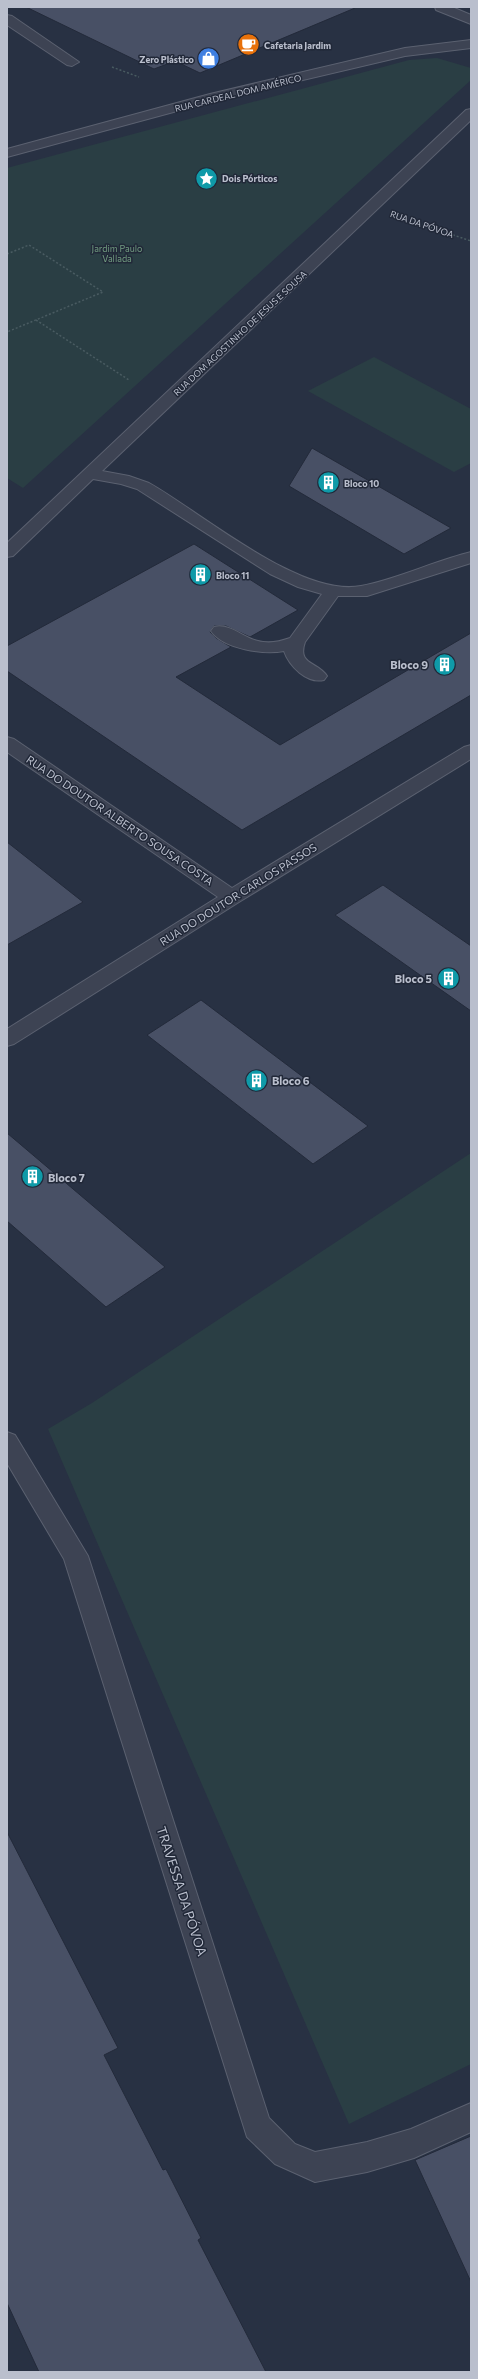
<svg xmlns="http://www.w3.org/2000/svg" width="478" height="2379" viewBox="0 0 478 2379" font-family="Commissioner,sans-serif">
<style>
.green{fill:#2a3e44}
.building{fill:#485065;stroke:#232a3a}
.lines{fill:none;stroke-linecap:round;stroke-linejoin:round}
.minor-casing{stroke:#5b6170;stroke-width:2}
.path{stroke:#495b61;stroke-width:1.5;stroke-dasharray:2 2;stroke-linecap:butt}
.minor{fill:#3d4353;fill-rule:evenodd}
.labels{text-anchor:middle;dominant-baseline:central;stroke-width:3;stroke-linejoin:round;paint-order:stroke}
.far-poi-label{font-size:9px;font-weight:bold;fill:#babfcd;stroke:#212838;text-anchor:start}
.far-street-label{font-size:9px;fill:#babfcd;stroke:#212838}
.far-park-label{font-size:9px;fill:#729d81;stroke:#212838}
.poi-label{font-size:11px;font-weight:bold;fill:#babfcd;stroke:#212838;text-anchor:end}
.street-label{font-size:11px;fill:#babfcd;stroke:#212838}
.near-street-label{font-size:13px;fill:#babfcd;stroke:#212838}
</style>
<rect width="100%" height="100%" fill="#283143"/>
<g class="green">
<path d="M 437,58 L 471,68 L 471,80 L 23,488 L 7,478 L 7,168 L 409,60 Z"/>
<path d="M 374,357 L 471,409 L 471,463 L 454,472 L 308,391 Z"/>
<path d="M 471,1153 L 471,2064 L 349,2124 L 48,1429 L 92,1403 Z"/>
</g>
<g class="building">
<path d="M 26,7 L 355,7 L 355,8 L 200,73 L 175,61 L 154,69 Z"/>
<path d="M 312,448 L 451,528 L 404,554 L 289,486 Z"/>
<path d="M 194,544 L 298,610 L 250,637 L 226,626 L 214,626 L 210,632 L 216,638 L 231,647 L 176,677 L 280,745 L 471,633 L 471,695 L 242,830 L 7,671 L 7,646 Z"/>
<path d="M 7,842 L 83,902 L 7,945 Z"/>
<path d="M 383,885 L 471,946 L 471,1011 L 335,915 Z"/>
<path d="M 201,1000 L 368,1126 L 313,1164 L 147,1035 Z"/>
<path d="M 7,1133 L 165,1267 L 106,1307 L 7,1221 Z"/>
<path d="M 7,1832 L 118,2048 L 104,2055 L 163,2170 L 166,2169 L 201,2238 L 198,2240 L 266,2372 L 39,2372 L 7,2303 Z"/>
<path d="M 471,2136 L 471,2282 L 415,2160 Z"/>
</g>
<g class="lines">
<defs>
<g id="minor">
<path d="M 435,7 L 452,7 L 471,15 L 471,24 L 436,10 Z"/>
<path d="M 7,15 L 12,16 L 79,62 L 72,66 L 67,65 L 7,25 Z"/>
<path d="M 471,40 L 471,48 L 405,56 L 218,100 L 7,157 L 7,149 L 210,94 L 405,48 Z"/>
<path d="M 471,109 L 471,120 L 102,471 L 129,476 L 149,483 C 201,512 300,598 361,586 C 398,579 434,561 471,552 L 471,563 L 367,596 L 338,596 L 305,642 C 297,665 317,661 327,676 L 324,680 C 307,684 289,666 284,651 C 265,655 223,649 211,631 L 214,627 C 230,623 243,638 258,641 C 269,644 279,642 290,638 L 322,594 L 298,587 L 270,574 L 137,489 L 121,484 L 93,479 L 13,556 L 7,557 L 7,543 L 466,110 Z"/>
<path d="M 7,737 L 14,739 L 232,888 L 464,747 L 471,745 L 471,759 L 239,902 L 14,1044 L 7,1046 L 7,1029 L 218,897 L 7,752 Z"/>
<path d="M 7,1432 L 15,1435 L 88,1556 L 269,2118 L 295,2144 L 315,2152 L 367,2142 L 411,2129 L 471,2103 L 471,2132 L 414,2158 L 367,2172 L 315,2182 L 275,2164 L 247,2137 L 64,1559 L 7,1463 Z"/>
</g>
</defs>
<use href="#minor" class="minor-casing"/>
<g class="path">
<path d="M 112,67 L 139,77"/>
<path d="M 415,222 L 471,241"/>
<path d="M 7,254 L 29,245 L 103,292 L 7,332"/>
<path d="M 36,320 L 129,380"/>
</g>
<use href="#minor" class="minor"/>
</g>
<defs>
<symbol id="cafe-disc" viewBox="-11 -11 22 22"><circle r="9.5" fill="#e8710a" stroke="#212838"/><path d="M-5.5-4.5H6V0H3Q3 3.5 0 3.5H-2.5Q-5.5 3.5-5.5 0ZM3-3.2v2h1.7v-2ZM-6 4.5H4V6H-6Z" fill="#fff"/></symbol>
<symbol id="shop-disc" viewBox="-11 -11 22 22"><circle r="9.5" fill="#3f7fe0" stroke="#212838"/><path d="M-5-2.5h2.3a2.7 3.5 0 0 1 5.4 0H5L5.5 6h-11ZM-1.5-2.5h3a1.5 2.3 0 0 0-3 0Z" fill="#fff"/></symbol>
<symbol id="sight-disc" viewBox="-11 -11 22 22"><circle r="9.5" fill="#0f9aa8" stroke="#212838"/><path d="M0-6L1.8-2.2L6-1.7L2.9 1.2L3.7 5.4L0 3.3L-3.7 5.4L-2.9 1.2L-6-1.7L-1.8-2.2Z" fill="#fff"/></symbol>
<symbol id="building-disc" viewBox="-11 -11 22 22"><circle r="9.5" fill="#0f9aa8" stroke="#212838"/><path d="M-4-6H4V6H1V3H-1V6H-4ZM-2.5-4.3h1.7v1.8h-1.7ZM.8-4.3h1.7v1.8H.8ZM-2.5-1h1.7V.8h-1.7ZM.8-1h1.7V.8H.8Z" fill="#fff"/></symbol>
</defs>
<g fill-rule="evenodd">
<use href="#cafe-disc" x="236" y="32" width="25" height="25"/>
<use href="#shop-disc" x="196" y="46" width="25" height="25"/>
<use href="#sight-disc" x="194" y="166" width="25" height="25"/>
<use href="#building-disc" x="316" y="470" width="25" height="25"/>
<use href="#building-disc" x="188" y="562" width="25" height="25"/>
<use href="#building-disc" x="432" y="652" width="25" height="25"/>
<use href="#building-disc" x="436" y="966" width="25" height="25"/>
<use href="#building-disc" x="244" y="1068" width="25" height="25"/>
<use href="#building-disc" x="20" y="1164" width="25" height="25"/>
</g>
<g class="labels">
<g class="far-poi-label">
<text x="264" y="45">Cafetaria Jardim</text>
<text x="194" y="59" text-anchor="end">Zero Plástico</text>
<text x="222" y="178">Dois Pórticos</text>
<text x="344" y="483">Bloco 10</text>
<text x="216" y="575">Bloco 11</text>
</g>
<g class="far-street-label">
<text transform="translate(238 93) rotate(-14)">RUA CARDEAL DOM AMÉRICO</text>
<text transform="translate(422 224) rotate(19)">RUA DA PÓVOA</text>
<text transform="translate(240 333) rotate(-43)">RUA DOM AGOSTINHO DE JESUS E SOUSA</text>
</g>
<g class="far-park-label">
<text x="117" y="248">Jardim Paulo<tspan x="117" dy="10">Vallada</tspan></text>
</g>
<g class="poi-label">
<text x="428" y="664">Bloco 9</text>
<text x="432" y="978">Bloco 5</text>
<text x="272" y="1080" text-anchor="start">Bloco 6</text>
<text x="48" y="1177" text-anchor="start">Bloco 7</text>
</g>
<g class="street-label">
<text transform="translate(120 820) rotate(34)">RUA DO DOUTOR ALBERTO SOUSA COSTA</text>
<text transform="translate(238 894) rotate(-32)">RUA DO DOUTOR CARLOS PASSOS</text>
</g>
<g class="near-street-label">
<text transform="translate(182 1891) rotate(72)">TRAVESSA DA PÓVOA</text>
</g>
</g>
<rect width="478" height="2379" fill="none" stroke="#babfcd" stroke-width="16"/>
</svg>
